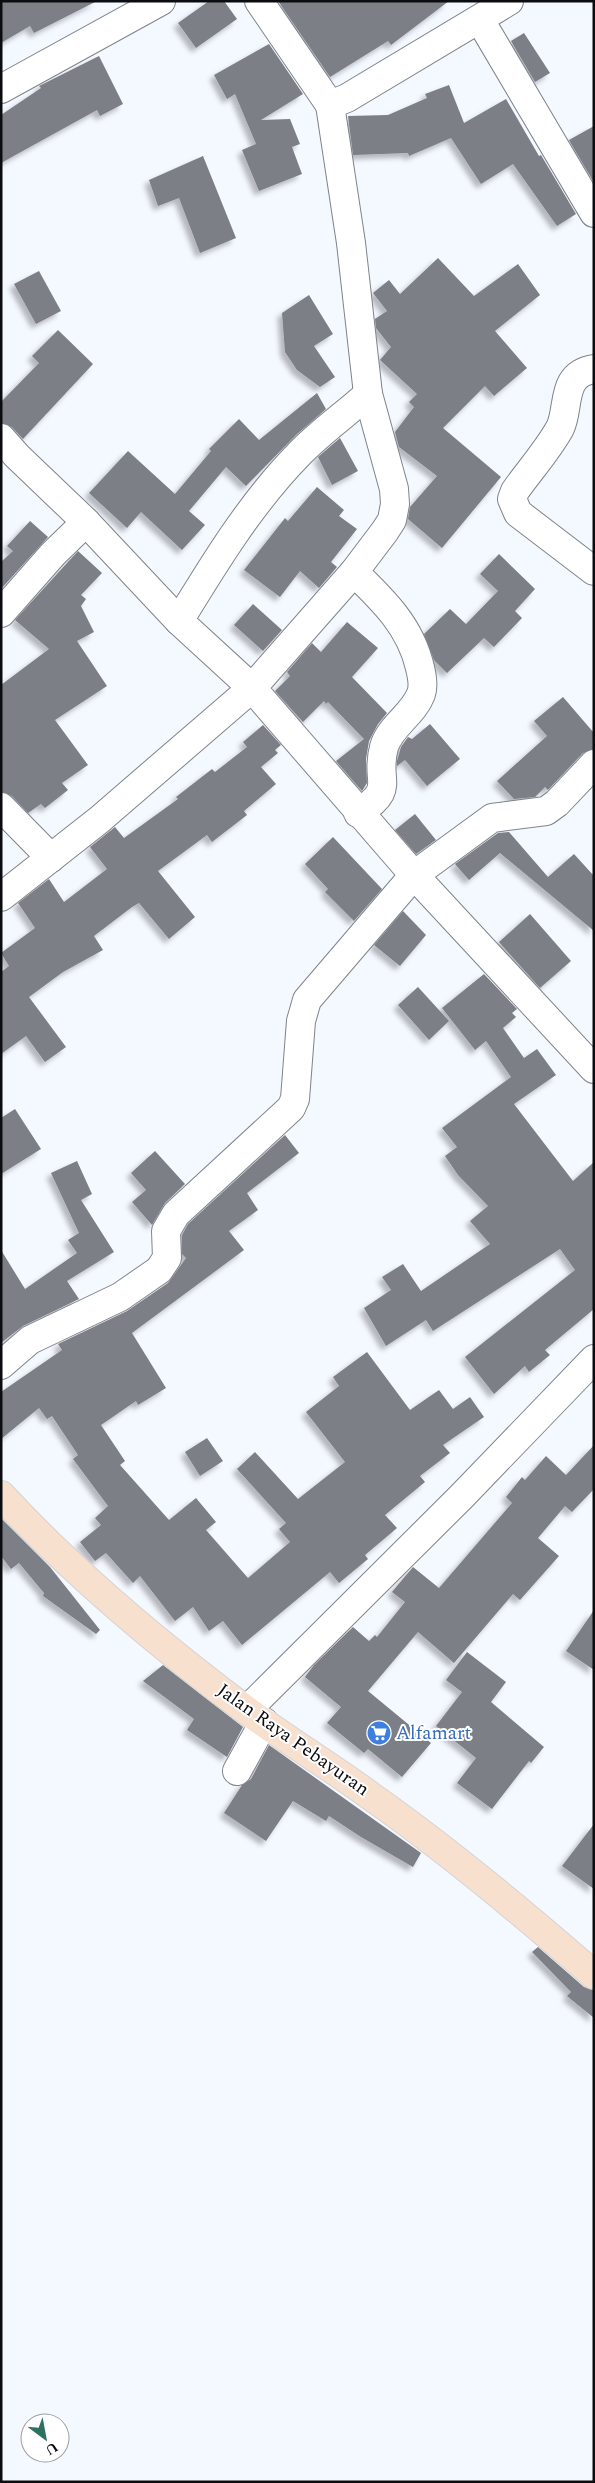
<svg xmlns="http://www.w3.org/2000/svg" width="595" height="2483" viewBox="0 0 595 2483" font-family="Spectral,serif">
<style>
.building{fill:#7b7f86;filter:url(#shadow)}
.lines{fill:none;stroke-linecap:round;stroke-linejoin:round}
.minor-casing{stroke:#7f838b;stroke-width:30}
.major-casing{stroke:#d3d3d4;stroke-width:30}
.minor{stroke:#fff;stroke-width:28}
.major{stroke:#f8e0cf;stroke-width:28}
.labels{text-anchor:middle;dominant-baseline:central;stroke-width:4;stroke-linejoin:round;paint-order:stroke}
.shop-label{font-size:19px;fill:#366cbe;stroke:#fff;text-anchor:start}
.street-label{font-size:19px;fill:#0a0c0f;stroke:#fff}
</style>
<defs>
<filter id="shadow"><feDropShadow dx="-4.5" dy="4.5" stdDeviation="2.5" flood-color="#0004"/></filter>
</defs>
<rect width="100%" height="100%" fill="#f4f8ff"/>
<g class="building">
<path d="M 1,1 L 97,1 L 34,33 L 30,26 L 1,43 Z"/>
<path d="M 209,1 L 224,1 L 237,19 L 196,48 L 178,23 Z"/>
<path d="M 278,1 L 449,1 L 391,45 L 388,41 L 330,77 Z"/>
<path d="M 524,33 L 550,73 L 535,82 L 511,41 Z"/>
<path d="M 269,44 L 303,94 L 261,120 L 290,119 L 300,144 L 292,147 L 302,174 L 259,191 L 242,150 L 256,144 L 235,94 L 227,99 L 214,75 Z"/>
<path d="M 99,56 L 123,104 L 100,116 L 97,110 L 1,163 L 1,115 L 41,88 L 39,86 Z"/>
<path d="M 449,85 L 464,123 L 506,99 L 539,156 L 541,155 L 576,214 L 557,226 L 513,164 L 481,184 L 451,138 L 409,156 L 408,153 L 353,155 L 348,116 L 388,115 L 427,98 L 425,94 Z"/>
<path d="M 594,126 L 594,181 L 593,181 L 569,140 Z"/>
<path d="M 203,156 L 236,238 L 200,253 L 179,198 L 158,206 L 149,180 Z"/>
<path d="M 438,258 L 474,296 L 518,264 L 540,295 L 495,331 L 527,368 L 494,396 L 485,386 L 443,428 L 501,477 L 442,548 L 408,519 L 410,507 L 437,476 L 399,447 L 395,432 L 414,407 L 409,402 L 417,394 L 380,360 L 391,347 L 376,328 L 375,319 L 387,311 L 373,293 L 389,280 L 400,294 Z"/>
<path d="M 39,271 L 61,311 L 36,324 L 14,284 Z"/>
<path d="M 309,295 L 333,334 L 314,346 L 335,377 L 320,387 L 297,370 L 285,352 L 282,313 Z"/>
<path d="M 58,330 L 93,364 L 23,439 L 12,427 L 1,423 L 1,402 L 39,363 L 32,356 Z"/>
<path d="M 317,393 L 326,409 L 296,435 L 246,486 L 226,467 L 189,511 L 205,525 L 182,550 L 141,512 L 127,528 L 89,493 L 128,451 L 175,494 L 211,451 L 209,449 L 239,419 L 259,440 Z"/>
<path d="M 340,438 L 358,471 L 332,485 L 318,457 Z"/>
<path d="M 317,487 L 344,510 L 339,516 L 357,529 L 331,562 L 337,567 L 319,588 L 300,571 L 280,597 L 244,570 L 285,518 L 288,521 Z"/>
<path d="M 30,521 L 48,537 L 1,589 L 1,562 L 13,551 L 7,546 Z"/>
<path d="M 78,551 L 102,573 L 81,595 L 86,599 L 81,606 L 94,632 L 77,641 L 107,686 L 55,720 L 88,765 L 62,783 L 68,790 L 45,808 L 41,804 L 28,813 L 12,796 L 1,792 L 1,685 L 49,649 L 15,620 Z"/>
<path d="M 499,554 L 535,589 L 515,611 L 522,618 L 494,647 L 484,638 L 447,673 L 434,660 L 424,634 L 450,609 L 466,624 L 498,591 L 480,574 Z"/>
<path d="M 253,604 L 282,630 L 263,651 L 234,625 Z"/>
<path d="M 347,622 L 378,648 L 352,677 L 387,713 L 378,724 L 369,741 L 366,759 L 367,783 L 362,791 L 336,761 L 364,739 L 328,702 L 326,704 L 324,701 L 303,722 L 275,691 L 290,676 L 287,672 L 312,643 L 321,652 Z"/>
<path d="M 563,697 L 594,733 L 594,749 L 583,753 L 548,790 L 545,787 L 535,797 L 514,799 L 497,781 L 547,736 L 534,721 Z"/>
<path d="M 430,724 L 460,759 L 427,786 L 405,760 L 397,766 L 397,761 L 401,747 L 408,737 L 412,739 Z"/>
<path d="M 263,725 L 281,745 L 275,750 L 278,753 L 261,767 L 276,784 L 244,811 L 247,815 L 212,842 L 207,835 L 158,871 L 195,917 L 169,939 L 139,903 L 132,907 L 94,936 L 103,950 L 63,972 L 29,997 L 66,1047 L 45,1062 L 26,1036 L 1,1054 L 1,972 L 9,966 L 1,953 L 35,928 L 18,903 L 49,879 L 64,902 L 107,869 L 90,847 L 115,827 L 124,838 L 178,799 L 176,797 L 212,769 L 215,772 L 247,747 L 243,742 Z"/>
<path d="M 415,814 L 436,840 L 416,854 L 395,830 Z"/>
<path d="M 509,832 L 548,877 L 574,854 L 594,876 L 594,931 L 500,853 L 469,880 L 455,864 L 498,833 Z"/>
<path d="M 333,837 L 382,889 L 354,921 L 325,892 L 328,889 L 305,864 Z"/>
<path d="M 403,911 L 426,935 L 400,966 L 374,945 Z"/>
<path d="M 530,914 L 571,961 L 540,988 L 499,942 Z"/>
<path d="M 484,974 L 517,1009 L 512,1013 L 516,1017 L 503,1028 L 524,1058 L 537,1049 L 556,1075 L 514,1104 L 573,1181 L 594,1162 L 594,1309 L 545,1350 L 550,1355 L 529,1372 L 525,1366 L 494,1394 L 465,1357 L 575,1270 L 560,1249 L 433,1331 L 426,1320 L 386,1346 L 364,1308 L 391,1290 L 382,1277 L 403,1264 L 421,1291 L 490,1244 L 470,1221 L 488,1206 L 458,1175 L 445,1156 L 457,1147 L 442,1128 L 511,1077 L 486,1041 L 475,1050 L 442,1008 Z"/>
<path d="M 418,987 L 449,1021 L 429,1040 L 398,1005 Z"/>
<path d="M 15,1109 L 41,1149 L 1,1174 L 1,1118 Z"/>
<path d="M 285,1135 L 299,1153 L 247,1193 L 258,1210 L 229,1231 L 244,1250 L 132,1333 L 166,1388 L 138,1405 L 136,1401 L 101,1425 L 125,1461 L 120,1465 L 169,1520 L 196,1498 L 216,1522 L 206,1530 L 248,1578 L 290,1542 L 279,1529 L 286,1523 L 237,1469 L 255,1452 L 298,1499 L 345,1462 L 306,1412 L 339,1386 L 333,1377 L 367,1352 L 410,1410 L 439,1390 L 453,1409 L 470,1397 L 484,1417 L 443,1445 L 450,1453 L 420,1476 L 425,1482 L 385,1515 L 397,1528 L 365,1555 L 368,1559 L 339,1583 L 330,1572 L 242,1645 L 223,1621 L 209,1631 L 193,1607 L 175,1621 L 140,1576 L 133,1583 L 106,1553 L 95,1561 L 80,1542 L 101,1525 L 95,1518 L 108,1506 L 73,1459 L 78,1455 L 52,1416 L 47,1419 L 39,1408 L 1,1439 L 1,1392 L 62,1350 L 58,1344 L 127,1311 L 168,1283 L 186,1258 L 182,1254 L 182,1235 L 188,1224 Z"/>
<path d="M 155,1151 L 185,1184 L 165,1203 L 152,1225 L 132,1202 L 146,1190 L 131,1173 Z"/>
<path d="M 77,1161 L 92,1194 L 81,1200 L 114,1252 L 67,1281 L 79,1299 L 23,1326 L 1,1343 L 1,1250 L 25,1289 L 77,1253 L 68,1240 L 79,1233 L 51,1173 Z"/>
<path d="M 207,1438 L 223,1461 L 200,1476 L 185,1452 Z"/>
<path d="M 594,1445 L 594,1489 L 572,1512 L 565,1506 L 538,1538 L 559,1556 L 520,1600 L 513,1594 L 454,1663 L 418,1632 L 368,1691 L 431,1743 L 402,1777 L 368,1749 L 364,1753 L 327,1723 L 341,1707 L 305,1677 L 314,1665 L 353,1627 L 369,1641 L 375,1635 L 377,1637 L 405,1602 L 392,1592 L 413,1567 L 439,1588 L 512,1503 L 506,1497 L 522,1477 L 525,1480 L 546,1456 L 566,1475 Z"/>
<path d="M 1,1518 L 50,1567 L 100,1630 L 96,1634 L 43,1596 L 44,1593 L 19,1563 L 11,1569 L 1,1556 Z"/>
<path d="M 594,1610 L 594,1670 L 566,1651 Z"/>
<path d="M 467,1652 L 506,1682 L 491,1702 L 544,1747 L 531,1763 L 529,1761 L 492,1809 L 457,1783 L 476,1758 L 436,1726 L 462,1692 L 446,1680 Z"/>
<path d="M 163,1665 L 243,1727 L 227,1757 L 187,1730 L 194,1719 L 143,1681 Z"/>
<path d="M 269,1745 L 421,1853 L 413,1867 L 361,1837 L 329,1816 L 326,1821 L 293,1801 L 266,1841 L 224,1813 L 242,1785 L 251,1779 Z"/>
<path d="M 594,1824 L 594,1889 L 562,1866 Z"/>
<path d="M 538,1947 L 584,1987 L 594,1990 L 594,2018 L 567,1996 L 571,1992 L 532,1952 Z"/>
</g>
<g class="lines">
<defs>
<g id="minor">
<path d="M 259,1 L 330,105 L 347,98 L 509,1"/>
<path d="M 480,20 L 594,213"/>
<path d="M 1,89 L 161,1"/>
<path d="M 594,369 C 560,374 570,408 560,428 C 548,450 529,471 515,491 L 512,499 L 518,513 L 594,571"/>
<path d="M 1,438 L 17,456 L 86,522 L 179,621 L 252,688 L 414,875 L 594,1069"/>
<path d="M 354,572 C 383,600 411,627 420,668 C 422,676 424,686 421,694 C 413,715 390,726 384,747 C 374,783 398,787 358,813"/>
<path d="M 1,613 L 53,554 L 86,522"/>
<path d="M 179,621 C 215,562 251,503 299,454 C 320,432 346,414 368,394"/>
<path d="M 1,807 L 51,858"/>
<path d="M 1,897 L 99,820 L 252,688 L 354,572 L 385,531 L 392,520 L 395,504 L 394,489 L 368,394 L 351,243 L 330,105"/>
<path d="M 1,1365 L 30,1340 L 120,1297 L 159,1270 L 167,1258 L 166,1231 L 176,1214 L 291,1108 L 295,1099 L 301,1021 L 307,1000 L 414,875 L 492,818 L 546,811 L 557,803 L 594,764"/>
<path d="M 247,1710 L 462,1496 L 594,1359"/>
<path d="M 237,1771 L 264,1722"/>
</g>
<path id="major" d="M 1,1495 C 75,1575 159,1645 246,1710 C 287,1740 331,1767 372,1797 C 450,1852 522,1912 594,1975"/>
</defs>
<use href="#minor" class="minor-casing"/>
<use href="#major" class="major-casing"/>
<use href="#minor" class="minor"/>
<use href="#major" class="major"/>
</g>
<defs>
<symbol id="supermarket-disc" viewBox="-11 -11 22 22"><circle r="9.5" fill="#3f7fe0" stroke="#fff"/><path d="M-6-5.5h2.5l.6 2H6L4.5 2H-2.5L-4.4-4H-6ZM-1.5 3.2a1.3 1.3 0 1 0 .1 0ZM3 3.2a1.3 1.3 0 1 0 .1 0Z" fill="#fff"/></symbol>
</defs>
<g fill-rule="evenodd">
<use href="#supermarket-disc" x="365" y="1719" width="28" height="28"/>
</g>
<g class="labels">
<g class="shop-label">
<text x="396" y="1733">Alfamart</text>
</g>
<g class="street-label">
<text transform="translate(293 1740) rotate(35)">Jalan Raya Pebayuran</text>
</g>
</g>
<rect width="595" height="2483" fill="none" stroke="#0a0c0f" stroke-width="5"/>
<g transform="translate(45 2438) rotate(148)"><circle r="24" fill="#ffffff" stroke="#9d9e9f"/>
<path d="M0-4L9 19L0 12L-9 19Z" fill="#2d7163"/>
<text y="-8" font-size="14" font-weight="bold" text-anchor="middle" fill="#0a0c0f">U</text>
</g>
</svg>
